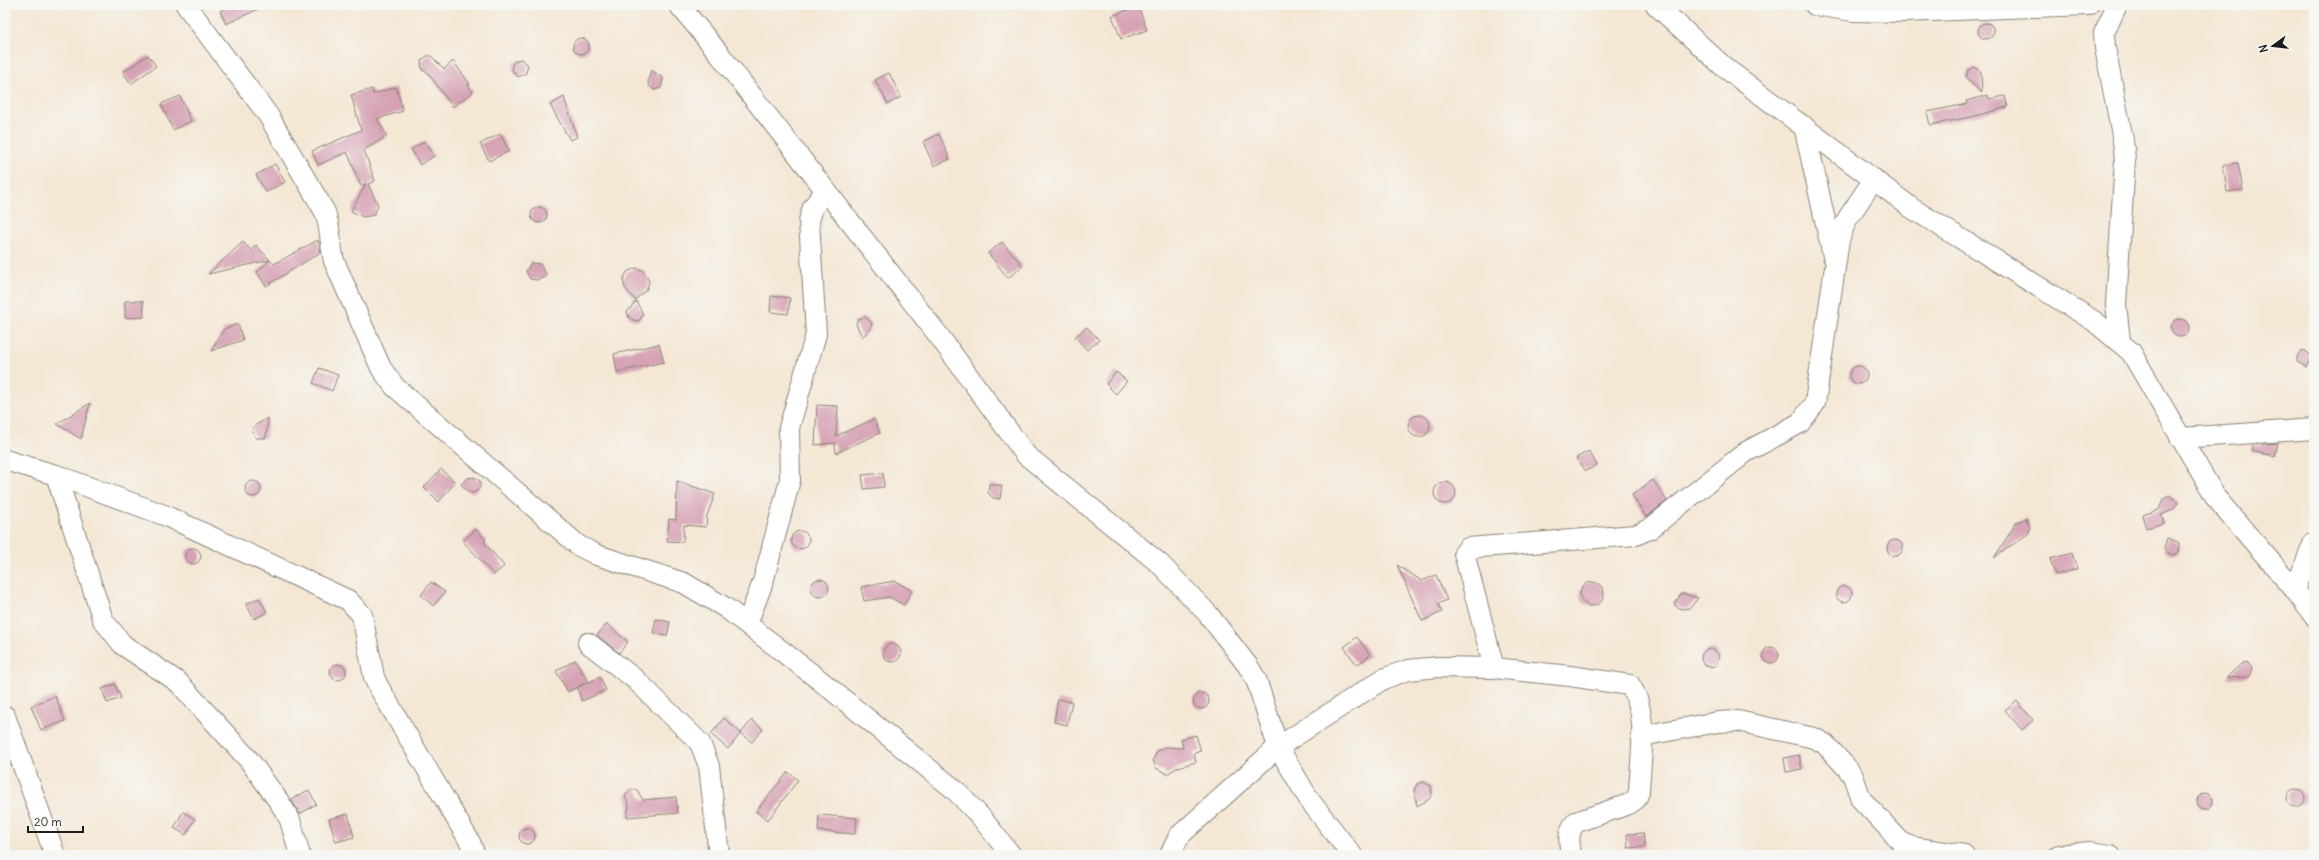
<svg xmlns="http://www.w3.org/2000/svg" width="2319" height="860" viewBox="0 0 2319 860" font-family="Delius,sans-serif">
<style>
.building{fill:#d6a2b4}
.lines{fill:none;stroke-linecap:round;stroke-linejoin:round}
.minor-casing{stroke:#888278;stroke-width:22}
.minor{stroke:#fff;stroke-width:20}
</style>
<rect width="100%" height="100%" fill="#f6f6f2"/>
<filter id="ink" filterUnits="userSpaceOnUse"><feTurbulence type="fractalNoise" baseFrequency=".025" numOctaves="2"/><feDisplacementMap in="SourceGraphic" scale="8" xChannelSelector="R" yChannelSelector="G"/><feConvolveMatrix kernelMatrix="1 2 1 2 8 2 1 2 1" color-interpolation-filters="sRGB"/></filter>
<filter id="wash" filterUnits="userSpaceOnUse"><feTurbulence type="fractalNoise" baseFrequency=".012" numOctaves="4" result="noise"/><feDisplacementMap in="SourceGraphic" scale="16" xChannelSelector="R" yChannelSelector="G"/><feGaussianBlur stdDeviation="0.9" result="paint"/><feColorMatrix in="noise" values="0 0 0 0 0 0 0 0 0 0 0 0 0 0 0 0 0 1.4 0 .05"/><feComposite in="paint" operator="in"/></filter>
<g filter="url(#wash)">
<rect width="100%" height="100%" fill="#f4e7d4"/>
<g id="blocks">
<g class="building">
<path d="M 234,5 L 267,5 L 226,24 L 220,11 Z"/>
<path d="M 1138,6 L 1147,30 L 1121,39 L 1112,16 Z"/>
<circle cx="1986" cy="31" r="8"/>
<circle cx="581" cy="46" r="8"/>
<path d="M 148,55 L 156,66 L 131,84 L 123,72 Z"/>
<path d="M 427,56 L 431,56 L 444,69 L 453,61 L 470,84 L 468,85 L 473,92 L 453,107 L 427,72 L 422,70 L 421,61 Z"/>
<path d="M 521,59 L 528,65 L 526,73 L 518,77 L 513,72 L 512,65 L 515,61 Z"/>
<path d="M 1975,67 L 1981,72 L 1982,93 L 1966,78 L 1968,70 Z"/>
<path d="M 651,70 L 663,78 L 661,88 L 654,90 L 649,86 L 648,81 Z"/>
<path d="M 889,73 L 901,97 L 888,104 L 875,80 Z"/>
<path d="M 396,87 L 403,111 L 377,119 L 387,136 L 364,150 L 375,181 L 368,184 L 378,205 L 374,215 L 363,217 L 351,211 L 366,184 L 361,186 L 347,152 L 318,165 L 312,151 L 361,130 L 351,95 L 372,89 L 373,94 Z"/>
<path d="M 1988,95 L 1989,99 L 2005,96 L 2008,107 L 1971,117 L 1930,125 L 1927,112 L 1967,104 L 1966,101 Z"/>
<path d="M 180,96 L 191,121 L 173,130 L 161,104 Z"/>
<path d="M 564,97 L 577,137 L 570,140 L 550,105 Z"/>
<path d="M 500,134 L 509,151 L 489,161 L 480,144 Z"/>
<path d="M 939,134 L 950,159 L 934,166 L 923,142 Z"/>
<path d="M 425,141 L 434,156 L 420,165 L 411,149 Z"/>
<path d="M 2238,163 L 2243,190 L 2227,192 L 2223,165 Z"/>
<path d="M 275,164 L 285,182 L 266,192 L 256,175 Z"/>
<circle cx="539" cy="215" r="8"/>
<path d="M 318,240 L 321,252 L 266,286 L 257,272 L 270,260 L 274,264 Z"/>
<path d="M 243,242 L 251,250 L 256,245 L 270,260 L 208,274 Z"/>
<path d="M 1002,242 L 1023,266 L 1008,278 L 988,253 Z"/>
<path d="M 531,263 L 540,264 L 547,276 L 538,280 L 530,279 L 526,271 Z"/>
<path d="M 635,268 L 643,270 L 649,281 L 647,289 L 635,300 L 625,288 L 623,280 L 627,272 Z"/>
<path d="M 771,296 L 790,298 L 788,314 L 770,312 Z"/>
<path d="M 125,301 L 143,301 L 144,317 L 125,318 Z"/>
<path d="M 636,301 L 643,314 L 640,320 L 636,321 L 629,318 L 627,312 Z"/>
<path d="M 865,317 L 872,323 L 870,330 L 862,337 L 856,324 L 858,319 Z"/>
<circle cx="2180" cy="328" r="9"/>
<path d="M 238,324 L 243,340 L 211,351 L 224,329 Z"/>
<path d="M 1087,327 L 1099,340 L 1087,350 L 1075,337 Z"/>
<path d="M 659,344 L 664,362 L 617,372 L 614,354 Z"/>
<path d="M 2301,350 L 2306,351 L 2313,358 L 2306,367 L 2297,362 L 2297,357 Z"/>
<circle cx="1858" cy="375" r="9"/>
<path d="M 319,368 L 338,375 L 332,391 L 313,383 Z"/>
<path d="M 1116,372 L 1127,381 L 1116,394 L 1106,384 Z"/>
<path d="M 90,403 L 81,439 L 57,424 Z"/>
<path d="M 817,405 L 838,406 L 836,436 L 874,419 L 880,433 L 836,453 L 835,443 L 815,445 Z"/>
<circle cx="1419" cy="426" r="11"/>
<path d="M 268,418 L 266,438 L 256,438 L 252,431 L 254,426 Z"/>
<path d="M 2278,443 L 2275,456 L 2251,451 L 2253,445 Z"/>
<path d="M 1589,451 L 1597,465 L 1586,471 L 1576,458 Z"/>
<path d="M 441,469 L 455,482 L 439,502 L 424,487 Z"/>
<path d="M 883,473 L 884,487 L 864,489 L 862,475 Z"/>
<path d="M 474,477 L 480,481 L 480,487 L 477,491 L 472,493 L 467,491 L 461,484 L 468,478 Z"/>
<path d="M 1653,480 L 1667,501 L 1646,517 L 1632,495 Z"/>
<circle cx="253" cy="489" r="8"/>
<path d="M 677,481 L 715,494 L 707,516 L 706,527 L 684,525 L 683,542 L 667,541 L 669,519 L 676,520 Z"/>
<circle cx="1445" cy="493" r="11"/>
<path d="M 989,484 L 1002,486 L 1000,499 L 993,498 L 988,493 Z"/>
<path d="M 2169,496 L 2178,503 L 2173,510 L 2161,515 L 2164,523 L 2146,528 L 2142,515 L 2159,510 L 2163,499 Z"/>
<path d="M 2026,518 L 2030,528 L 2029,533 L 1994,558 L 2016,523 Z"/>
<path d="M 476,529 L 486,540 L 484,542 L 504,566 L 494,575 L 463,541 Z"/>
<circle cx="800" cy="540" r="9"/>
<path d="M 2167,538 L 2178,542 L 2180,546 L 2179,552 L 2173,555 L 2167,552 L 2164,549 Z"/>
<circle cx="1895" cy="548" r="8"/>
<circle cx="193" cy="556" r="8"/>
<path d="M 2072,553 L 2077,569 L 2055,575 L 2050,559 Z"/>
<path d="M 1397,565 L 1422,581 L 1436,575 L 1447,600 L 1438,604 L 1442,612 L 1422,621 Z"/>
<circle cx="820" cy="588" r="9"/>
<path d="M 895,581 L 912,591 L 904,605 L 889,597 L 864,601 L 861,587 Z"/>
<path d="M 431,582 L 445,592 L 433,606 L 421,595 Z"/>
<circle cx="1592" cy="594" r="12"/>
<circle cx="1844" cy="594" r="8"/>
<path d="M 1681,594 L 1685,594 L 1698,598 L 1690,608 L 1682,609 L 1674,605 Z"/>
<path d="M 259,598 L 267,612 L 254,619 L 246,604 Z"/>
<path d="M 656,619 L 670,622 L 667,636 L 653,633 Z"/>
<path d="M 607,624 L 628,642 L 619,653 L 597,635 Z"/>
<path d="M 1357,637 L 1370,655 L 1357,665 L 1344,647 Z"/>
<circle cx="892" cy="653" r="9"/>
<circle cx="1771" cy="655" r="8"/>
<circle cx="1710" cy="658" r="9"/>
<path d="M 575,660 L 588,681 L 578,687 L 600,677 L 606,690 L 582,701 L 577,687 L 568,692 L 556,671 Z"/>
<path d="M 2247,662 L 2252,668 L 2250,675 L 2247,677 L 2226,678 L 2241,664 Z"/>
<circle cx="338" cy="672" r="8"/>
<path d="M 115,684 L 121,698 L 107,703 L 102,689 Z"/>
<circle cx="1201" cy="701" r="8"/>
<path d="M 55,696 L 65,721 L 41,730 L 31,706 Z"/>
<path d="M 1058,699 L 1072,702 L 1067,725 L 1054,722 Z"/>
<path d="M 2017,701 L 2033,720 L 2022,730 L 2005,710 Z"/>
<path d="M 724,718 L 741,733 L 728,749 L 711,734 Z"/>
<path d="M 752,720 L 763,729 L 752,742 L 741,733 Z"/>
<path d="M 1196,735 L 1201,751 L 1194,753 L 1196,762 L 1178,767 L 1167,774 L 1156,768 L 1153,760 L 1157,751 L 1165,747 L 1183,748 L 1181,739 Z"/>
<path d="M 1799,755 L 1802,769 L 1786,772 L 1784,758 Z"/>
<path d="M 788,772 L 798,780 L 768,820 L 756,811 Z"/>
<path d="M 1423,782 L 1431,786 L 1432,795 L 1428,800 L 1417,806 L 1414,790 L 1417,784 Z"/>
<path d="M 631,789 L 637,790 L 643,800 L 676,797 L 678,813 L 627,817 L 629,805 L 625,796 Z"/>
<circle cx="2296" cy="798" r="9"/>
<path d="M 309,790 L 316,804 L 300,814 L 291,799 Z"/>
<circle cx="2205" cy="801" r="8"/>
<path d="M 183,812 L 195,819 L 186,835 L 174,828 Z"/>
<path d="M 348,814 L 354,837 L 336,842 L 329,819 Z"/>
<path d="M 819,815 L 857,818 L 855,834 L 818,831 Z"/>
<circle cx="527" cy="836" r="8"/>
<path d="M 1643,833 L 1645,847 L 1628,848 L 1627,834 Z"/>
</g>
</g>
</g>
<g filter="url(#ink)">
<use href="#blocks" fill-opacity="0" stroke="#888278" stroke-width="1"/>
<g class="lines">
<defs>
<g id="minor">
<path d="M 186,5 L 268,115 L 325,212 C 331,228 330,245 334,261 L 381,368 L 395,387 L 579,546 L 597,555 L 684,583 L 726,608 L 817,678 L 955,790 L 980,816 L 1011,855"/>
<path d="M 679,5 L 717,51 L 939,336 L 1026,455 L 1160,564 L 1208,614 L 1248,666 L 1256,679 L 1278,747 L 1310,801 L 1352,855"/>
<path d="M 1656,5 L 1724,67 L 1913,209 L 2094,321 L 2131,352 L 2216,498 L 2295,590 L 2314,616"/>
<path d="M 1815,5 L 1853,11 L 1904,12 L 2088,5"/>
<path d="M 2117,5 L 2104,33 L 2105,48 L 2123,140 L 2125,160 L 2116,304 L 2120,341"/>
<path d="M 1804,126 L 1833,256"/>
<path d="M 2180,438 L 2314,429"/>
<path d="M 5,460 L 56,475 L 164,515 L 348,600 L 362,615 L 374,677 L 377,684 L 470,842 L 475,855"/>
<path d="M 56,475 L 103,620 L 123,645 L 178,682 L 249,760 L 280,803 L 290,820 L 300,855"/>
<path d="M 2295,590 L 2314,542"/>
<path d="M 747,624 L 763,582 L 790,480 L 789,428 L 816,334 L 809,221 L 813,207 L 825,191"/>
<path d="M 588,643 L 636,680 L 700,743 L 709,766 L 719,855"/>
<path d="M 1494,668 L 1464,553 L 1468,548 L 1636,535 L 1651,528 L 1746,452 L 1800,423 L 1815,403 L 1839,240 L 1846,221 L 1874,179"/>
<path d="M 5,716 L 55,855"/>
<path d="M 1641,736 L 1718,722 L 1738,721 L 1814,738 L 1825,744 L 1847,768 L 1853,776 L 1861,799 L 1901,842 L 1911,847 L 1964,855"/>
<path d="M 1170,855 L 1179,836 L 1278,747 L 1383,679 L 1408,670 L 1438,667 L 1494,668 L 1570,676 L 1630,685 C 1650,714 1640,759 1639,792 L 1636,799 L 1629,804 L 1576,822 C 1567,832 1569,842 1571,855"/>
<path d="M 2059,855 L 2091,852 L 2110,855"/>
</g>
</defs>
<use href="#minor" class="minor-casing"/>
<use href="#minor" class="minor"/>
</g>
</g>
<rect width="2319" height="860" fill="none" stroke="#f6f6f2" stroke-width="20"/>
<g transform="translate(2273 46) rotate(255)" stroke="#f6f6f2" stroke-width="3" paint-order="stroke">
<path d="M0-3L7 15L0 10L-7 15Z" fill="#1c1c1c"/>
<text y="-6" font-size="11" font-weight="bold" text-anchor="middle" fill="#1c1c1c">N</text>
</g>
<path d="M28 826v6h55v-6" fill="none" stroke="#1c1c1c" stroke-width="2"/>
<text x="34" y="826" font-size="12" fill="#1c1c1c" stroke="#f6f6f2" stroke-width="3" paint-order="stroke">20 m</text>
</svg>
